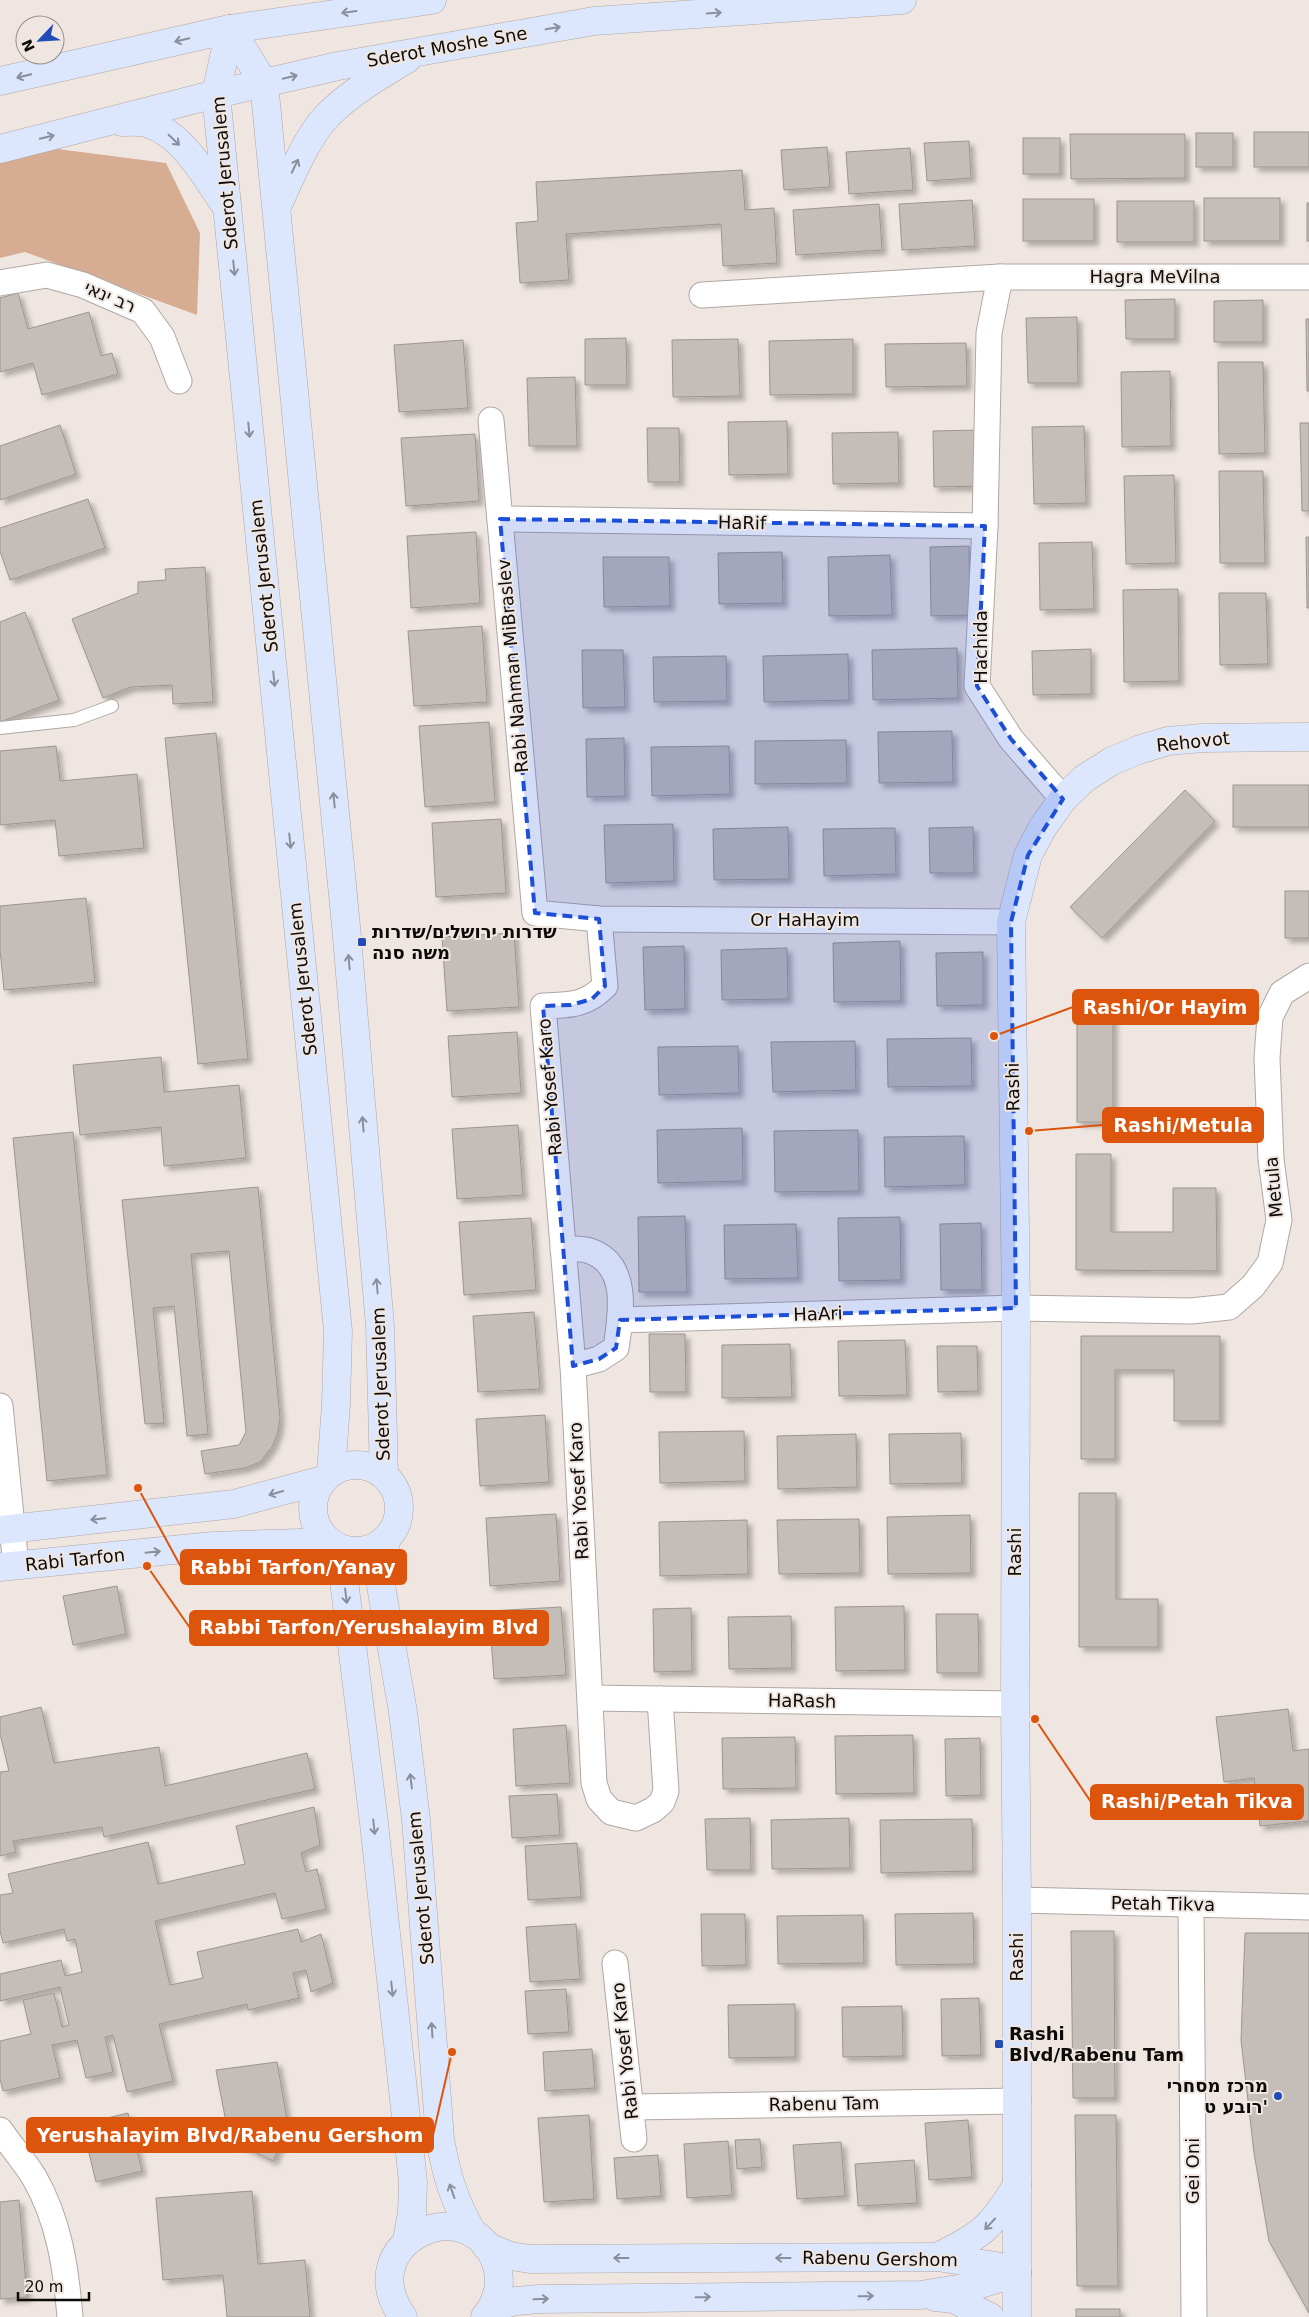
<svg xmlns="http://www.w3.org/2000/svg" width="1309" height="2317" font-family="'DejaVu Sans','Noto Sans Hebrew',sans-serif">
<defs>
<filter id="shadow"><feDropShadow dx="4.5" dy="4.5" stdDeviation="2.5" flood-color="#0004"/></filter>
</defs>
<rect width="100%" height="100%" fill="#efe6e1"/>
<path fill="#d6ac93" d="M42,147L166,163L200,233L197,315L25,252L0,258V160Z"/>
<g fill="#c5bdb8" stroke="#9d9590" filter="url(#shadow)">
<rect x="1254" y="132" width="55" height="35"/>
<rect x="1196" y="133" width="37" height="34"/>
<path d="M1070,134H1185V178L1071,179Z"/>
<rect x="1023" y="138" width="37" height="36"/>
<path d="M969,141L971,178L927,181L924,143Z"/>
<path d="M827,147L830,187L784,190L781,150Z"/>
<path d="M910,148L913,190L849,194L846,152Z"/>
<path d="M742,170L745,210L774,208L777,263L723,266L721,224L566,234L569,280L520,283L516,223L538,221L536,182Z"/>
<rect x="1204" y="198" width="76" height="43"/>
<rect x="1023" y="199" width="71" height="42"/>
<path d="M972,200L975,246L902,250L899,204Z"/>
<rect x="1117" y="201" width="77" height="41"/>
<rect x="1307" y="203" width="2" height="38"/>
<path d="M879,204L882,250L796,255L793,210Z"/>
<path d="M18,293L28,329L89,312L101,356L112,353L118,374L42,395L33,363L0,372V298Z"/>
<path d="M1175,299V339H1126L1125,300Z"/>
<path d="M1263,300V342H1214V301Z"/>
<path d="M1077,317L1078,383H1028L1026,318Z"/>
<path d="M1306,319H1309V391H1307Z"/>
<path d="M626,338L627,385H585V339Z"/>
<path d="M738,339L740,396L673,397L672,340Z"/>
<path d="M853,339V394L770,395L769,341Z"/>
<path d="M463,340L468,408L399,412L394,345Z"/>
<path d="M966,343L967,386L886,387L885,344Z"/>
<path d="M1218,362H1263L1265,453L1219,454Z"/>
<path d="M1170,371L1171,446L1122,447L1121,372Z"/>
<path d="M575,377L577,446H529L527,378Z"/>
<path d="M787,421L788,474L729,475L728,422Z"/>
<path d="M1300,423H1309V511H1302Z"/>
<path d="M60,425L76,474L0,500V446Z"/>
<path d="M1084,426L1086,503L1034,504L1032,427Z"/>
<path d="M647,428H679L680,482H648Z"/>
<path d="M980,430L981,486L934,487L933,431Z"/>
<path d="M898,432L899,483L833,484L832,433Z"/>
<path d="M475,434L479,501L406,506L401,438Z"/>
<path d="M1219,471H1263L1265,563H1220Z"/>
<path d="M1174,475L1176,563L1126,564L1124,476Z"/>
<path d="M88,499L105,548L10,580L0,551V528Z"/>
<path d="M476,532L480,603L411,608L407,536Z"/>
<path d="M1306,537H1309V608H1307Z"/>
<path d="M1092,542L1094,609L1040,610L1039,543Z"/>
<path d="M969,546L970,615L931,616L930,547Z"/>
<path d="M782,552L783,603L719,604L718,553Z"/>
<path d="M890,555L892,615L829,616L828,557Z"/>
<path d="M603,557H669L670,606L604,607Z"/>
<path d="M205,567L213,702L173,704L172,685L131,687L103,698L72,619L138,593V582L166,580L165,569Z"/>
<path d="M1178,589L1179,681L1124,682L1123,590Z"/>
<path d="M1219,593H1266L1268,664L1220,665Z"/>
<path d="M25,612L59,700L0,722V622Z"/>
<path d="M482,626L487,702L414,706L408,631Z"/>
<path d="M957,648L958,698L873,700L872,650Z"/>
<path d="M1091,649V694L1033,695L1032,651Z"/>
<path d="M582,650H623L625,707L583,708Z"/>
<path d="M848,654L849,700L764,702L763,656Z"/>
<path d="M726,656L727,701L654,702L653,657Z"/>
<path d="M489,722L495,802L425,807L419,726Z"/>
<path d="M952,731L953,782L879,783L878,732Z"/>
<path d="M216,733L248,1059L198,1064L165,738Z"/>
<path d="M624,738L625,796L587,797L586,739Z"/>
<path d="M846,740L847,783L755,784V741Z"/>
<path d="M56,746L60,781L137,774L144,848L59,856L55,820L0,825V751Z"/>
<path d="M729,746L730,794L652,796L651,747Z"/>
<rect x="1233" y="785" width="76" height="42"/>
<path d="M1185,790L1215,821L1102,938L1070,907Z"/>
<path d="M501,819L506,893L436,897L432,823Z"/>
<path d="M673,824L674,881L606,883L604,825Z"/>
<path d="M788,827L789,879L714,880L713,829Z"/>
<path d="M973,827L974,873H930L929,828Z"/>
<path d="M895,828L896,874L824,876L823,829Z"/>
<rect x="1285" y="891" width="24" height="47"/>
<path d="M86,898L95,982L4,990L0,950V906Z"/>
<path d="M514,933L519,1007L447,1011L442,937Z"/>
<path d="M900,941L901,1001L834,1002L833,943Z"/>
<path d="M684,946L685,1009L645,1010L643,947Z"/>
<path d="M787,948L788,999L722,1000L721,950Z"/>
<path d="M983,952V1005L937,1006L936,953Z"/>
<rect x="1077" y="992" width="36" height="130"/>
<path d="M517,1032L521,1093L452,1097L448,1036Z"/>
<path d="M971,1038L972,1086L888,1087L887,1039Z"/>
<path d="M855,1041L856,1090L773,1092L771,1042Z"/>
<path d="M738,1046L739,1093L659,1095L658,1047Z"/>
<path d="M161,1057L164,1092L239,1085L246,1158L164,1166L161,1127L80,1135L73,1065Z"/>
<path d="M518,1125L523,1195L457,1199L452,1129Z"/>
<path d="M742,1128L743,1181L658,1183L657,1130Z"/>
<path d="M858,1130L859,1191L775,1192L774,1131Z"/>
<path d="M73,1132L107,1475L47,1481L13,1138Z"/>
<path d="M964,1136L965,1185L885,1187L884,1137Z"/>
<path d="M1076,1154H1111V1232H1173V1188H1216L1217,1271L1076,1270Z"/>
<path d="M258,1187L280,1418L278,1432L272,1447L260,1462L245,1468L205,1474L201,1451L239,1445L246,1432L229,1251L191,1254L208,1434L187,1436L174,1306L153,1308L164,1423L145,1424L122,1200Z"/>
<path d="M685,1216L687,1292H639L638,1217Z"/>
<path d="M900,1217L901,1280L839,1281L838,1218Z"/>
<path d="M531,1218L536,1290L464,1295L459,1222Z"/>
<path d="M981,1223L982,1290H941L940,1224Z"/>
<path d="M796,1224L798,1278L725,1279L724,1225Z"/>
<path d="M534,1312L540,1389L478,1392L473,1316Z"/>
<path d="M649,1334H685L686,1392H650Z"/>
<path d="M1081,1336H1220V1421H1174V1370H1115V1459H1081Z"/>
<path d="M905,1340L907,1395L839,1396L838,1341Z"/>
<path d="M790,1344L792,1397L722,1398V1345Z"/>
<path d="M937,1346H977L978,1391L938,1392Z"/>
<path d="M545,1415L549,1482L480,1486L476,1419Z"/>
<path d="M744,1431L745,1481L660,1483L659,1432Z"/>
<path d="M961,1433L962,1483L890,1484L889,1434Z"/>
<path d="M856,1434L857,1487L778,1489L777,1436Z"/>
<path d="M1079,1493H1116V1599H1158V1647H1079Z"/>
<path d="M556,1514L560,1581L490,1586L486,1518Z"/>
<path d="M970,1515L971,1573L888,1574L887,1517Z"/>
<path d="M859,1519L860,1573L779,1574L777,1520Z"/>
<path d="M747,1520L748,1574L660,1576L659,1522Z"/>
<path d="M117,1586L126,1634L73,1645L63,1596Z"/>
<path d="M904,1606L905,1670L836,1671L835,1607Z"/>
<path d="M561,1607L566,1675L494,1679L489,1611Z"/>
<path d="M691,1608L692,1671L654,1672L653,1609Z"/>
<path d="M936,1614H978L979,1673H937Z"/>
<path d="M791,1616L792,1668L729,1669L728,1617Z"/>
<path d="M41,1707L54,1763L159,1747L165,1786L307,1753L315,1789L104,1837L102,1827L13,1841L16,1852L0,1856V1772L9,1771L0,1734V1717Z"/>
<path d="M1288,1709L1293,1751L1309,1749V1821L1260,1826L1254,1778L1224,1782L1216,1717Z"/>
<path d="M566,1725L570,1783L516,1786L513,1729Z"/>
<path d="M913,1735L914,1793L836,1794L835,1736Z"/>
<path d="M795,1737L796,1788L723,1789L722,1738Z"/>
<path d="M980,1738L981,1795L946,1796L945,1739Z"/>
<path d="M557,1794L560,1835L512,1838L509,1796Z"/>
<path d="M314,1807L320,1845L301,1853L306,1872L317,1869L326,1909L282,1919L275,1893L155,1921L170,1985L203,1978L197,1952L298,1929L301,1942L321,1934L333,1983L311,1992L306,1970L293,1973L299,1998L248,2010L247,2004L159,2024L173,2081L127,2092L113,2035L105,2037L113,2072L86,2078L77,2040L52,2045L60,2078L3,2091L0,2079V2041L31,2034L23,2000L54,1993L62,2027L69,2025L60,1987L0,2001V1974L61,1960L65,1976L82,1972L75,1939L67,1941L64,1929L3,1943L0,1931V1895L13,1893L8,1874L148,1842L158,1884L245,1864L236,1826Z"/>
<path d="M750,1818L751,1870H707L705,1819Z"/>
<path d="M849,1818L850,1868L772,1869L771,1820Z"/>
<path d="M972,1819L973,1871L881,1873L880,1820Z"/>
<path d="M577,1843L581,1897L528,1900L525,1846Z"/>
<path d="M973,1913L974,1964L896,1965L895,1914Z"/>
<path d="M701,1914H745L746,1965L702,1966Z"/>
<path d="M863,1915L864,1963L778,1964L777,1916Z"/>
<path d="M576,1924L580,1979L530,1982L526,1927Z"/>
<path d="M1071,1931H1114L1115,2098H1073Z"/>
<path d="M1245,1933H1309V2313L1269,2241L1254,2153L1241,2040Z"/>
<path d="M566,1989L569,2032L528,2034L525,1991Z"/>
<path d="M979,1998L981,2055L942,2056L941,1999Z"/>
<path d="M795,2004V2057L729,2058L728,2005Z"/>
<path d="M902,2006L903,2056L843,2057L842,2007Z"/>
<path d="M592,2049L595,2088L545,2091L543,2052Z"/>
<path d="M277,2062L288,2126L273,2161L216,2133L225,2117L216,2070Z"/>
<path d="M128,2113L142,2171L96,2182L82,2124Z"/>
<path d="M589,2115L594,2199L544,2202L538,2118Z"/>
<path d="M1075,2115H1116L1118,2286H1077Z"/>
<path d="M968,2120L972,2177L929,2180L925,2123Z"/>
<path d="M760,2139L762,2167L737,2169L735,2140Z"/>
<path d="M728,2141L732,2195L687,2198L684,2144Z"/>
<path d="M841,2142L845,2196L797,2199L793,2145Z"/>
<path d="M658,2155L661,2196L617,2199L614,2158Z"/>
<path d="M914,2160L917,2203L858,2206L855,2164Z"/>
<path d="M252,2191L258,2264L305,2260L310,2317H227L223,2275L163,2280L156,2198Z"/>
<path d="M19,2200L27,2297L0,2299V2202Z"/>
<rect x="1076" y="2309" width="44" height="8"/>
</g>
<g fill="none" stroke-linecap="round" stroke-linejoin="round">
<g stroke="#b0a7a2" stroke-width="14">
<path id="lane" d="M0,728L74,720L112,706"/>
</g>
<g stroke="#b0a7a2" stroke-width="27">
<g id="street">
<path d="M1000,277L989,333L985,526L977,686L1011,739L1063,799"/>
<path d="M0,283L47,275L83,285L143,311L162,337L179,381"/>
<path d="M702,295L1000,277H1309"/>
<path d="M491,420L535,913L599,919L1011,922"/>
<path d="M500,519L985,526"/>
<path d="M599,919L605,986C585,1006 570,1005 543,1006L573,1366L594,1783L599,1799L611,1812L636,1818L653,1810L662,1802L666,1791L660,1699"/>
<path d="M563,1249C571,1249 583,1248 590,1251C630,1265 621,1315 616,1348L599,1359L573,1366"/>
<path d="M620,1320L1016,1308L1191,1311L1229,1307L1253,1286L1270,1263L1279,1220L1271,1159L1267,1058L1270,1017L1282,993L1309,976"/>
<path d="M0,1406L16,1566"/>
<path d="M590,1698L1015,1704"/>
<path d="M1017,1900L1309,1907"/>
<path d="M1191,1905L1194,2317"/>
<path d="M615,1963L634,2139"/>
<path d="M631,2107L1018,2101"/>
<path d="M0,2130C11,2146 24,2161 34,2177C59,2220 66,2268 70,2317"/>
</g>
</g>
<g stroke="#b0a7a2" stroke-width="29">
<g id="secondary">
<path d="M230,29L264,83L346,926L380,1326L384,1475"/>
<path d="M230,29L216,94L338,1331L336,1404L331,1473"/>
<path d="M0,81L230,29L432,0"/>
<path d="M122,122C130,122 141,121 149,124C184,135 206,178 226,206"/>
<path d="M0,149L216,94L338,66L594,21L902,0"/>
<path d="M277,207C289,180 307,136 328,115C350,93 379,76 407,59"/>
<circle cx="356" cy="1508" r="43"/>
<path d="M0,1530L234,1504L323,1480"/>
<path d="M387,1538L382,1558L380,1580L403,1712L416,1820L440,2139C447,2178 454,2200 473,2234"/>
<path d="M340,1548L374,1823L413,2182L412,2213L407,2240"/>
<path d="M0,1567L213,1546L330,1542"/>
<path d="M486,2246L510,2256L530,2259L937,2257L996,2266L1017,2273"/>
<path d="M937,2257C981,2236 992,2227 1017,2185"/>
<path d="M935,2297L954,2299L990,2317"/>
<path d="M493,2307L516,2301L539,2299L921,2295L970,2287L1017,2273"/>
<path d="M403,2317C349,2242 472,2185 497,2266C502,2284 497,2303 485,2317"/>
<path d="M1017,2317V1900L1015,1704L1016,1308L1011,922L1028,855L1043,827L1063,799L1085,778L1112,761L1138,750L1168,741L1203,738L1309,737"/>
</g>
</g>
<use href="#lane" stroke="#fff" stroke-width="12"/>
<use href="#street" stroke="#fff" stroke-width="25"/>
<use href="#secondary" stroke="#dce7fe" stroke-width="28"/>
</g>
<defs><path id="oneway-shaft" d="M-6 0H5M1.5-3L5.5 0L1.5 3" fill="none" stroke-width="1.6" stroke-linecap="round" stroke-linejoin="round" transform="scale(1.25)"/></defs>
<g stroke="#898f9c">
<use href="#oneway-shaft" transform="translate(349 12) rotate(172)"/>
<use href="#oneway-shaft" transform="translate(714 13) rotate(-4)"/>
<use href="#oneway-shaft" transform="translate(553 28) rotate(-10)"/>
<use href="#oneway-shaft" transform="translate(182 40) rotate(167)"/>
<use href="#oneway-shaft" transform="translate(24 76) rotate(167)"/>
<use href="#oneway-shaft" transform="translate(290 77) rotate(-13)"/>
<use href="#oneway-shaft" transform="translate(47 137) rotate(-14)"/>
<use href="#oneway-shaft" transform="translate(174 140) rotate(44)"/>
<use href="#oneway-shaft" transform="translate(295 166) rotate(-64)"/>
<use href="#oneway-shaft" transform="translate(234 268) rotate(84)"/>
<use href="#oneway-shaft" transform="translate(249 430) rotate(84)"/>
<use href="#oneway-shaft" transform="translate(274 679) rotate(84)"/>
<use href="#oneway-shaft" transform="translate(334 800) rotate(-96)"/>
<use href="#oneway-shaft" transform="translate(290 841) rotate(84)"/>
<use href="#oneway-shaft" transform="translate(349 962) rotate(-95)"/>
<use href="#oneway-shaft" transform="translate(363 1124) rotate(-95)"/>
<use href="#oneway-shaft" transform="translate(377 1286) rotate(-95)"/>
<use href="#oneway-shaft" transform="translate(276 1493) rotate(164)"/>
<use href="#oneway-shaft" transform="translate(98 1519) rotate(174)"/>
<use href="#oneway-shaft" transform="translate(153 1552) rotate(-6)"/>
<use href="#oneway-shaft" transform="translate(346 1596) rotate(83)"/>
<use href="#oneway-shaft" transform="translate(411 1781) rotate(-97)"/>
<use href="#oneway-shaft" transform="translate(374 1827) rotate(84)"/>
<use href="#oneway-shaft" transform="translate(392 1989) rotate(84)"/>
<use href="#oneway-shaft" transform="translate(432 2030) rotate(-94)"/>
<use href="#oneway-shaft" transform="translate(452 2191) rotate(-109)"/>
<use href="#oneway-shaft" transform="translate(990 2224) rotate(133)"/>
<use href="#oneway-shaft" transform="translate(621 2258) rotate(180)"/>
<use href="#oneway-shaft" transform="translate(783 2258) rotate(180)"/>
<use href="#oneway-shaft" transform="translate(866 2296) rotate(-1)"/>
<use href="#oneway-shaft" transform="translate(703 2297) rotate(-1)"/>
<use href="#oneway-shaft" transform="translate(541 2299) rotate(-2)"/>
</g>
<path fill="#1d4ed8" fill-opacity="0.2" stroke="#1d4ed8" stroke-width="4" stroke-dasharray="10 6" stroke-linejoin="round" d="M500,519L985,526L977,686L1011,739L1063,799L1028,855L1011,922L1016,1308L620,1320L616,1348L599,1359L573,1366L543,1006L571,1005L592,999L605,986L599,919L535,913Z"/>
<g fill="#214bb9" stroke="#efe6e1" stroke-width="2">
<rect x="357" y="937" width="10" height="10" rx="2.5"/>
<rect x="994" y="2039" width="10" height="10" rx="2.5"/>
<circle cx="1278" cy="2096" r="5"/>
</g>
<g text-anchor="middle" stroke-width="4" stroke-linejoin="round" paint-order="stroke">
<g font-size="18" fill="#0d0b09" stroke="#efe6e1">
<text transform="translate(447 47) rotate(-10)" y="6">Sderot Moshe Sne</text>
<text transform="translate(225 173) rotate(-95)" y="6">Sderot Jerusalem</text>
<text x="1155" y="283">Hagra MeVilna</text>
<text transform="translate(110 297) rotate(23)" y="6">רב ינאי</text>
<text transform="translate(742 523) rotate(1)" y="6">HaRif</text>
<text transform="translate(264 576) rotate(-96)" y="6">Sderot Jerusalem</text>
<text transform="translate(981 647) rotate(-90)" y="6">Hachida</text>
<text transform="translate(513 666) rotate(-95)" y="6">Rabi Nahman MiBraslev</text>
<text transform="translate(1193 742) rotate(-6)" y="6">Rehovot</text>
<text x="805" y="926">Or HaHayim</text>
<text transform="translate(303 979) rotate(-96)" y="6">Sderot Jerusalem</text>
<text transform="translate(550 1087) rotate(-95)" y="6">Rabi Yosef Karo</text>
<text transform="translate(1013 1087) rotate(-91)" y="6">Rashi</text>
<text transform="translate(1274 1187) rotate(-95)" y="6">Metula</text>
<text transform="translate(818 1314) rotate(-2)" y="6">HaAri</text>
<text transform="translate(381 1384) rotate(-92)" y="6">Sderot Jerusalem</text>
<text transform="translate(579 1491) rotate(-93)" y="6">Rabi Yosef Karo</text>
<text transform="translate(1015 1552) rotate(-90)" y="6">Rashi</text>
<text transform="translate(75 1560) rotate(-6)" y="6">Rabi Tarfon</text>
<text transform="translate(802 1701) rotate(1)" y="6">HaRash</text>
<text transform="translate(421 1888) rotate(-95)" y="6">Sderot Jerusalem</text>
<text transform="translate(1163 1904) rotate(1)" y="6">Petah Tikva</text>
<text transform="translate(1017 1957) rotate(-90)" y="6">Rashi</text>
<text transform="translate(625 2051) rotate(-96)" y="6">Rabi Yosef Karo</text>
<text transform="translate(824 2104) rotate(-1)" y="6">Rabenu Tam</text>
<text transform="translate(1193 2171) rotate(-90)" y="6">Gei Oni</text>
<text transform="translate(880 2259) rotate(1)" y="6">Rabenu Gershom</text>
</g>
<g font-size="18" font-weight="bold" fill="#0d0b09" stroke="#efe6e1" text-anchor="start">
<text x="372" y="938">שדרות ירושלים/שדרות<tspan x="372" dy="21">משה סנה</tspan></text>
<text x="1009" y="2040">Rashi<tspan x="1009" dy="21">Blvd/Rabenu Tam</tspan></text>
<text x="1268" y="2092" text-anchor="end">מרכז מסחרי<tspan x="1268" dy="21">רובע ט'</tspan></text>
</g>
</g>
<path fill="none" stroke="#dd550c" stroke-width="2" d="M994 1036L1073 1007M1029 1131L1103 1125M138 1488L181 1567M147 1566L190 1628M1035 1719L1091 1802M452 2052L433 2135"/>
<g fill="#dd550c" stroke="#efe6e1" stroke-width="2">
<circle cx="994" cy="1036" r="5"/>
<circle cx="1029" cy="1131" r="5"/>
<circle cx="138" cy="1488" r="5"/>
<circle cx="147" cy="1566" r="5"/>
<circle cx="1035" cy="1719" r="5"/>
<circle cx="452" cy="2052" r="5"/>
</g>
<g fill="#dd550c" stroke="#dd550c" stroke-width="2">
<rect x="1073" y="990" width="185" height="34" rx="5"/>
<rect x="1103" y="1108" width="160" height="34" rx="5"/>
<rect x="181" y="1550" width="225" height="34" rx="5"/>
<rect x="190" y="1611" width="358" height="34" rx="5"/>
<rect x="1091" y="1785" width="212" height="34" rx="5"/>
<rect x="27" y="2118" width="406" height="34" rx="5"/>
</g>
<g font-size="19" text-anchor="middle" font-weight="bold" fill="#fff">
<text x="1165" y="1014">Rashi/Or Hayim</text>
<text x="1183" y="1132">Rashi/Metula</text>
<text x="293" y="1574">Rabbi Tarfon/Yanay</text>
<text x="369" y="1634">Rabbi Tarfon/Yerushalayim Blvd</text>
<text x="1197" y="1808">Rashi/Petah Tikva</text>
<text x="230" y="2142">Yerushalayim Blvd/Rabenu Gershom</text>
</g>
<g transform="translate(40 40) rotate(245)"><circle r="24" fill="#efe6e1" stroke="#958e8b"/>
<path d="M0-4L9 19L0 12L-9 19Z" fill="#214bb9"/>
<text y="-8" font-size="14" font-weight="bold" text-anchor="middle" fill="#0d0b09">N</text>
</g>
<path d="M18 2292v8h71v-8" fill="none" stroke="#0d0b09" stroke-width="2.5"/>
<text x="25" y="2292" font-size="15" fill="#0d0b09" stroke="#efe6e1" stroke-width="4" paint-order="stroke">20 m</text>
</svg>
